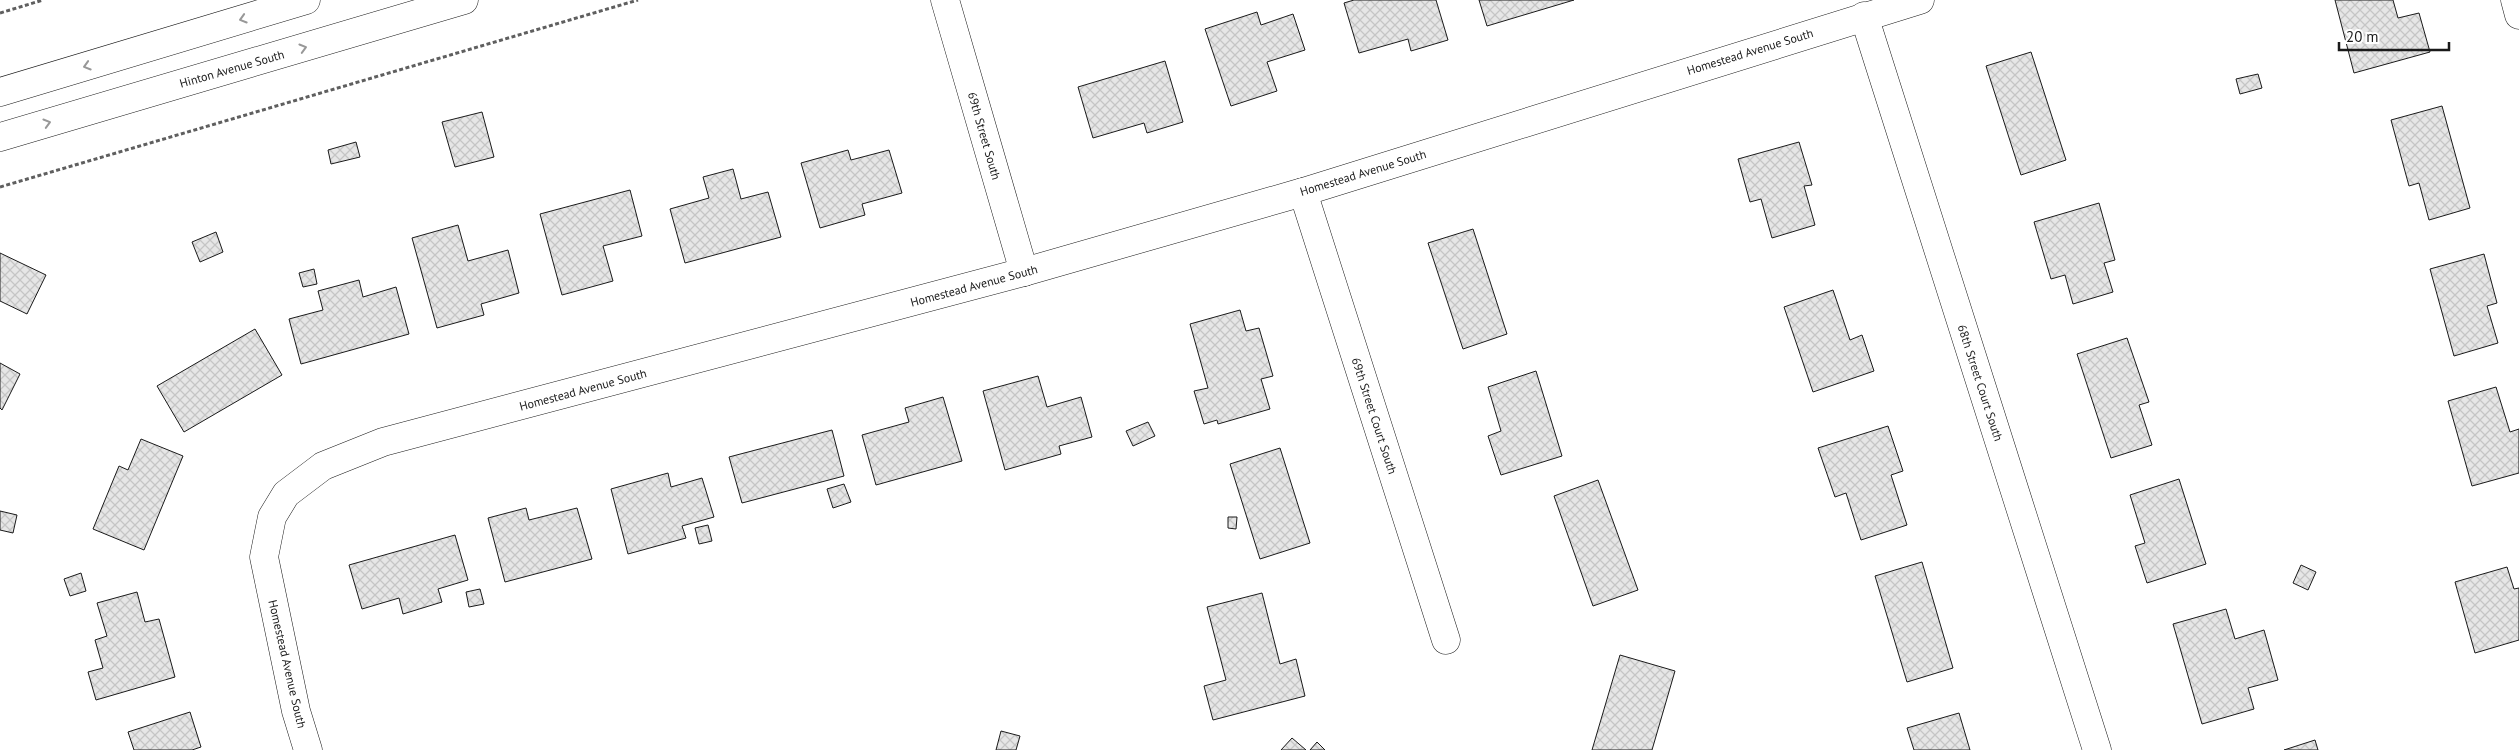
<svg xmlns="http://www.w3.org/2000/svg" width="2519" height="750" font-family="'PT Sans',sans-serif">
<defs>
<pattern id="building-cross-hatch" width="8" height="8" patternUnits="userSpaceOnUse" patternTransform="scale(1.25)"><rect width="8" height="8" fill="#e6e6e6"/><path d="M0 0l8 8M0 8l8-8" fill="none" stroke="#c5c5c5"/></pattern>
</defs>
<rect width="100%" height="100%" fill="#fff"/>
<g fill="url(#building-cross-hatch)" stroke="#1a1a1a">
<path d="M1354,0H1436L1448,40L1411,51L1408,39L1359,53L1344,3Z"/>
<path d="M1479,0H1574L1487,26Z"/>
<path d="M2335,0H2393L2398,18L2419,13L2430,52L2354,73Z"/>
<path d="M1257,12L1261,25L1293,14L1305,50L1267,62L1277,91L1231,106L1205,29Z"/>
<path d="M2031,52L2066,160L2021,175L1986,66Z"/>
<path d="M1165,61L1183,122L1147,133L1144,123L1093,138L1078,87Z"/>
<path d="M2258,74L2262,88L2240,94L2236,79Z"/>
<path d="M2442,106L2470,208L2429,220L2419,183L2409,186L2391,120Z"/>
<path d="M482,112L494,157L455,167L442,122Z"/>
<path d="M356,142L360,157L331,164L328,150Z"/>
<path d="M1799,142L1812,185L1804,186L1815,225L1772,238L1761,199L1750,202L1738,159Z"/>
<path d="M848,150L851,160L889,150L902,193L862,204L865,215L820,228L801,163Z"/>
<path d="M733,169L741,199L768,192L781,237L685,263L670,209L709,198L703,177Z"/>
<path d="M630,190L642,236L603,246L613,281L562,295L540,214Z"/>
<path d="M2099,203L2115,260L2104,263L2113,292L2073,304L2065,275L2051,279L2034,222Z"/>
<path d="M458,225L468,261L508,250L519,293L481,304L484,315L437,328L412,238Z"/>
<path d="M1473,229L1507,334L1463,349L1428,243Z"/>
<path d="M216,232L223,252L200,262L192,242Z"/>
<path d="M0,253L46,275L27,314L0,301Z"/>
<path d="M2484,254L2497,303L2487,306L2498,343L2454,356L2430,269Z"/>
<path d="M314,269L317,284L303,287L299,273Z"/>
<path d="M359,280L363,297L396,287L409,334L301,364L289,319L323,310L318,291Z"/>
<path d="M1833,290L1850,340L1862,335L1874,371L1813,392L1784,307Z"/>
<path d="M1240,310L1246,331L1259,328L1273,376L1261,379L1270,409L1218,424L1217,420L1204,424L1194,391L1208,388L1190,324Z"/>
<path d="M255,329L282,375L184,432L157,386Z"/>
<path d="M2127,338L2149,402L2139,405L2152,445L2111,458L2077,354Z"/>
<path d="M0,363L20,374L2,410L0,408Z"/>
<path d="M1536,371L1562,456L1501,475L1488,436L1501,431L1488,387Z"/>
<path d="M1038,376L1047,407L1081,397L1092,437L1059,446L1061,454L1005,470L983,391Z"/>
<path d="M2496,387L2510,432L2519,429V473L2472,486L2448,401Z"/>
<path d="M943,397L962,461L876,485L862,435L909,422L905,408Z"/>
<path d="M1148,422L1155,436L1133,446L1126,431Z"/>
<path d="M1888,426L1903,471L1891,475L1907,525L1861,540L1846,493L1835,497L1818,448Z"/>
<path d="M832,430L844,476L742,503L729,457Z"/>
<path d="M141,439L183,456L144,550L93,529L119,466L128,470Z"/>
<path d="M1280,448L1310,543L1260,559L1230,464Z"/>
<path d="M668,473L671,487L702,478L714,517L682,526L686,538L628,554L611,489Z"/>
<path d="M2179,479L2206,564L2147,583L2135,546L2145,543L2130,495Z"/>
<path d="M1598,480L1638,590L1593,606L1554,496Z"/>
<path d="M844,484L851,502L833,508L827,489Z"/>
<path d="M526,508L529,520L577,508L592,559L505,582L488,518Z"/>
<path d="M0,511L17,515L13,533L0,530Z"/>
<path d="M1228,517H1237L1236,529L1228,528Z"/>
<path d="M708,525L712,541L699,544L695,528Z"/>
<path d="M455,535L468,580L438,589L442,602L403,614L399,598L362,609L349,565Z"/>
<path d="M1922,562L1953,668L1907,682L1875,576Z"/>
<path d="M2301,565L2316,572L2308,590L2293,583Z"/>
<path d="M2507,567L2514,589L2519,588V640L2475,653L2455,582Z"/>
<path d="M81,573L86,591L70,596L64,579Z"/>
<path d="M480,589L484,604L469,607L466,592Z"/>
<path d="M137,592L145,622L159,619L175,677L96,700L88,672L103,668L95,640L107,636L97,603Z"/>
<path d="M1262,593L1280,664L1296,659L1305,696L1213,720L1204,686L1226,680L1207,607Z"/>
<path d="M2226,609L2235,639L2264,630L2278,680L2248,688L2254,709L2202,724L2173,624Z"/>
<path d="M1620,655L1675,671L1652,750H1592Z"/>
<path d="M190,712L201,747L192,750H134L128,732Z"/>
<path d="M1959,713L1970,750H1914L1907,728Z"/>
<path d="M1001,731L1020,736L1016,750H996Z"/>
<path d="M1292,738L1306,750H1281Z"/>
<path d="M2315,740L2318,750H2284Z"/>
<path d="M1317,742L1325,750H1310Z"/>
</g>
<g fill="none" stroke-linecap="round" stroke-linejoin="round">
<g stroke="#1a1a1a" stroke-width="29">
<g id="minor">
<path d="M945,0L1024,272"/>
<path d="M2515,0L2519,15"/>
<path d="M1864,16L2097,750"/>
<path d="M1303,192L1446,640"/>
<path d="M308,750L296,711L264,557L272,517L286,494L323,466L383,442L1024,272L1303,192L1920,0"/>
</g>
</g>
<g stroke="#1a1a1a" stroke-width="29">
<g id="major">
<path d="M0,92L306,0"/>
<path d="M0,137L464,0"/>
</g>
</g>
<g stroke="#5f5f5f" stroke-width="3" stroke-dasharray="4 2.5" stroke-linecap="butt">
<path d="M0,13L43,0"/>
<path d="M0,187L638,0"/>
</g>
<use href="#minor" stroke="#fff" stroke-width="28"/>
<use href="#major" stroke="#fff" stroke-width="28"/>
</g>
<defs><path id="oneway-chevron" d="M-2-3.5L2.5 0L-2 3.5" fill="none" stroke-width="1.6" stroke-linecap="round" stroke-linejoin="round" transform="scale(1.25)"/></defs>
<g stroke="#989898">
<use href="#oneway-chevron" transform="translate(243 19) rotate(163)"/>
<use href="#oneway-chevron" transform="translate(303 48) rotate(-16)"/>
<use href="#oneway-chevron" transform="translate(87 66) rotate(163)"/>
<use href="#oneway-chevron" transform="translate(47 123) rotate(-16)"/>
</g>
<g text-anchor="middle" stroke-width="4" stroke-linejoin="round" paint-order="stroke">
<g font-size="12" fill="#1a1a1a" stroke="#fff">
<text transform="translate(1750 52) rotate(-17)" y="4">Homestead Avenue South</text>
<text transform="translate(232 69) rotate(-16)" y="4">Hinton Avenue South</text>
<text transform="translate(984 136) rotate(74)" y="4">69th Street South</text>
<text transform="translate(1363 173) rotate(-17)" y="4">Homestead Avenue South</text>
<text transform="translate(974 286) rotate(-15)" y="4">Homestead Avenue South</text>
<text transform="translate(1980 383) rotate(72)" y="4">68th Street Court South</text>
<text transform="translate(583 390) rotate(-15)" y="4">Homestead Avenue South</text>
<text transform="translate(1374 416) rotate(72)" y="4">69th Street Court South</text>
<text transform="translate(287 664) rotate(77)" y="4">Homestead Avenue South</text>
</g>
</g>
<path d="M2339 42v8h110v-8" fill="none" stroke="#1a1a1a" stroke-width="2.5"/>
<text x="2346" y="42" font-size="15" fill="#1a1a1a" stroke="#ffffff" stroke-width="4" paint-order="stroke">20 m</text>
</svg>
